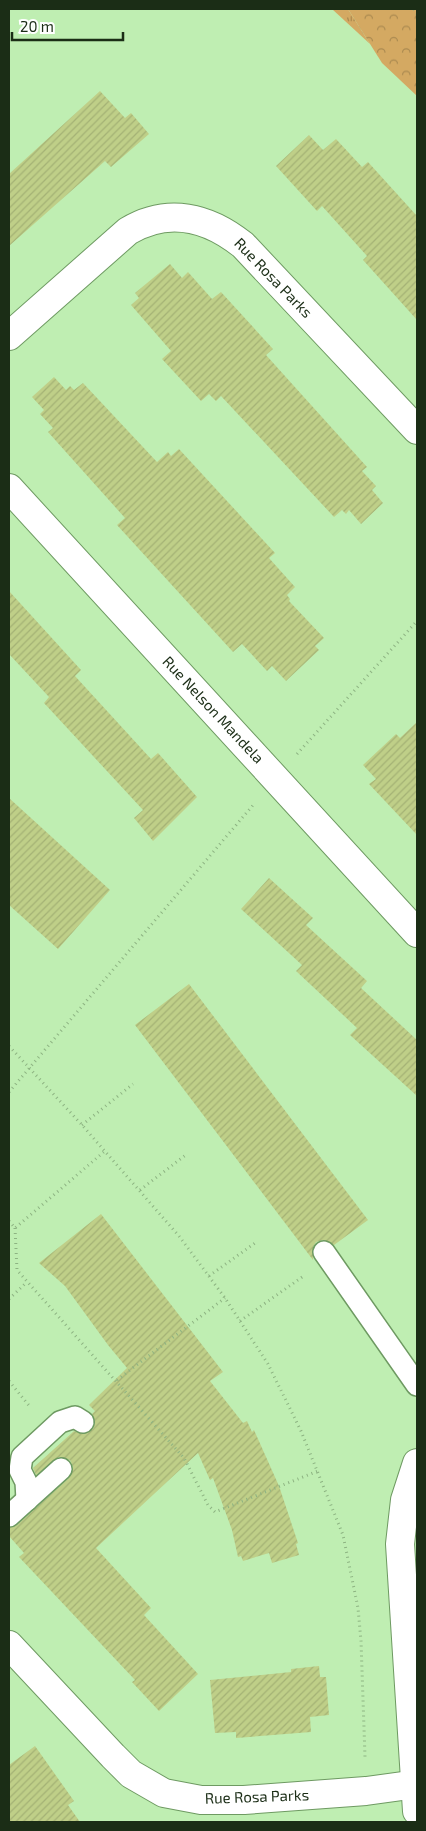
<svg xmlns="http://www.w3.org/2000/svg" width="426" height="1831" font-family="'Exo 2',sans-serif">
<defs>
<pattern id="grass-tufts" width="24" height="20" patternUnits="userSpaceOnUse" patternTransform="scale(1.25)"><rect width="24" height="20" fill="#d4a962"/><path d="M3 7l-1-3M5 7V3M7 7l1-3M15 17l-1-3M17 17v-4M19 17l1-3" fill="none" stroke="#ab8a50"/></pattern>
<pattern id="forest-crowns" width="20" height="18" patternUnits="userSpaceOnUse" patternTransform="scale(1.25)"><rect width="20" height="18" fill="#d4a962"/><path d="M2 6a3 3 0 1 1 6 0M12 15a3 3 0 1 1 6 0" fill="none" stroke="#ab8a50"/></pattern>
<pattern id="building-hatch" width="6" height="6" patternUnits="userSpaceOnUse" patternTransform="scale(1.25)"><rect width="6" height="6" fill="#bfcf88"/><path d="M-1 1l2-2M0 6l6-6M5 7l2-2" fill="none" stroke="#a4b275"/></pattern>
</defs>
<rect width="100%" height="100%" fill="#bfeeb2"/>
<path fill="url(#grass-tufts)" d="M332,9H348L370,44Z"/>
<path fill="url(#forest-crowns)" d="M348,9H417V96L382,63Z"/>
<g fill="url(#building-hatch)">
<path d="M100,91L125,118L131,113L149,134L111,167L105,161L9,246V174Z"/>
<path d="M309,135L323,150L336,139L362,167L368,162L417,216V320L363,260L367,256L322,206L317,211L276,166Z"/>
<path d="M170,264L182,278L188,272L212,299L221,292L273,349L266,355L367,467L362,471L376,486L372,490L383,503L361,524L349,510L346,514L342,510L334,517L221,396L216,401L209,394L201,401L162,359L171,351L131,305L139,298L135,293Z"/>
<path d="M54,377L66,390L70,386L74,390L83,383L157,462L168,452L171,456L179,449L275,553L269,558L295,587L287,595L290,599L289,601L324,638L315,646L319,650L286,681L272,666L267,671L242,644L233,652L117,525L125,518L48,432L53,428L40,414L44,410L32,397Z"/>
<path d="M9,591L81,670L75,676L151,759L158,753L197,797L153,841L134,818L143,810L44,703L49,697L9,654Z"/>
<path d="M417,722V835L369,784L376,779L363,765L396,734L400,738Z"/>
<path d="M9,798L110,890L58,949L9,905Z"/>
<path d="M269,878L313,918L306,925L367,981L361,988L417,1040V1096L350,1035L357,1028L296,971L302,965L241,909Z"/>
<path d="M189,984L368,1220L334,1245L323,1240L316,1242L313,1247V1260L135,1025Z"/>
<path d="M101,1214L223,1372L210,1381L243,1423L247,1421L252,1432L254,1430L279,1486L298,1543L296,1544L299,1555L272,1563L269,1553L243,1561L241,1556L238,1557L232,1530L213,1478L210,1480L198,1453L96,1548L151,1608L144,1615L198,1674L159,1711L132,1682L135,1680L19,1557L24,1553L9,1536V1528L17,1525L69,1478L73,1467L70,1460L59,1457L36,1475L33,1468L74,1431L83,1434L93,1429L95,1422L92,1414L95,1411L89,1405L127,1368L108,1345L65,1286L39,1263Z"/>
<path d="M319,1666L320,1677H326L329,1715L310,1717L311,1732L236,1738V1732L215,1733L210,1680L291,1672V1669Z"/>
<path d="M35,1746L74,1801L68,1805L80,1822H9V1765Z"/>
</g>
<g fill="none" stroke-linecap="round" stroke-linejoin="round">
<g stroke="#6e9a62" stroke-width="24">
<g id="lane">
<path d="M324,1252L417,1385"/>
<path d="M27,1500L26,1482L20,1470L22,1457L60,1422L75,1417L83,1422"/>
<path d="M9,1516L61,1469"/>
</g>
</g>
<g stroke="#6e9a62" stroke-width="30">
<g id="street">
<path d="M9,336L128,231C168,207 208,217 243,245L417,430"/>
<path d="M9,488L417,933"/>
<path d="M417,1463L405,1500L400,1544L417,1811"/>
<path d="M9,1645L113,1756L131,1774L164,1793L201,1800H244L366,1791L417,1784"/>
</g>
</g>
<g stroke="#8db382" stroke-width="3" stroke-dasharray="1 4" stroke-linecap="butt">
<path d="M414,9L417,14"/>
<path d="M297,754L417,621"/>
<path d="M9,1046L82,1125L179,1236L225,1298L268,1364L301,1431L343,1535L358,1608L361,1641L365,1757"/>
<path d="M9,1092L254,804"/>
<path d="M82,1125L133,1084"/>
<path d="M140,1190L187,1154"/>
<path d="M9,1221L15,1228L105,1151"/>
<path d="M15,1228L17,1270L184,1458L208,1505L215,1512L318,1471"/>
<path d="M209,1276L255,1243"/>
<path d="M9,1299L27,1282"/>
<path d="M240,1321L305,1275"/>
<path d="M117,1380L225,1298"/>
<path d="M9,1381L31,1408"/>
</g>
<use href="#lane" stroke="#fff" stroke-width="21"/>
<use href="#street" stroke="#fff" stroke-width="28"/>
</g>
<g text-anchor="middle" stroke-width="5" stroke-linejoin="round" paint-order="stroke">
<g font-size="15" fill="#1b2d16" stroke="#fff">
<text transform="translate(273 278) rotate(46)" y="5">Rue Rosa Parks</text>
<text transform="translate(213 710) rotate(47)" y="5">Rue Nelson Mandela</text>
<text transform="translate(257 1797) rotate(-2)" y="5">Rue Rosa Parks</text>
</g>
</g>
<rect width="426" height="1831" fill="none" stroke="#1b2d16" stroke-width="20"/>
<path d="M12 32v8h111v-8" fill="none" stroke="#1b2d16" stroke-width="2.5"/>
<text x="20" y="32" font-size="15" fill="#1b2d16" stroke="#ffffff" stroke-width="4" paint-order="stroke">20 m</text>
</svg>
